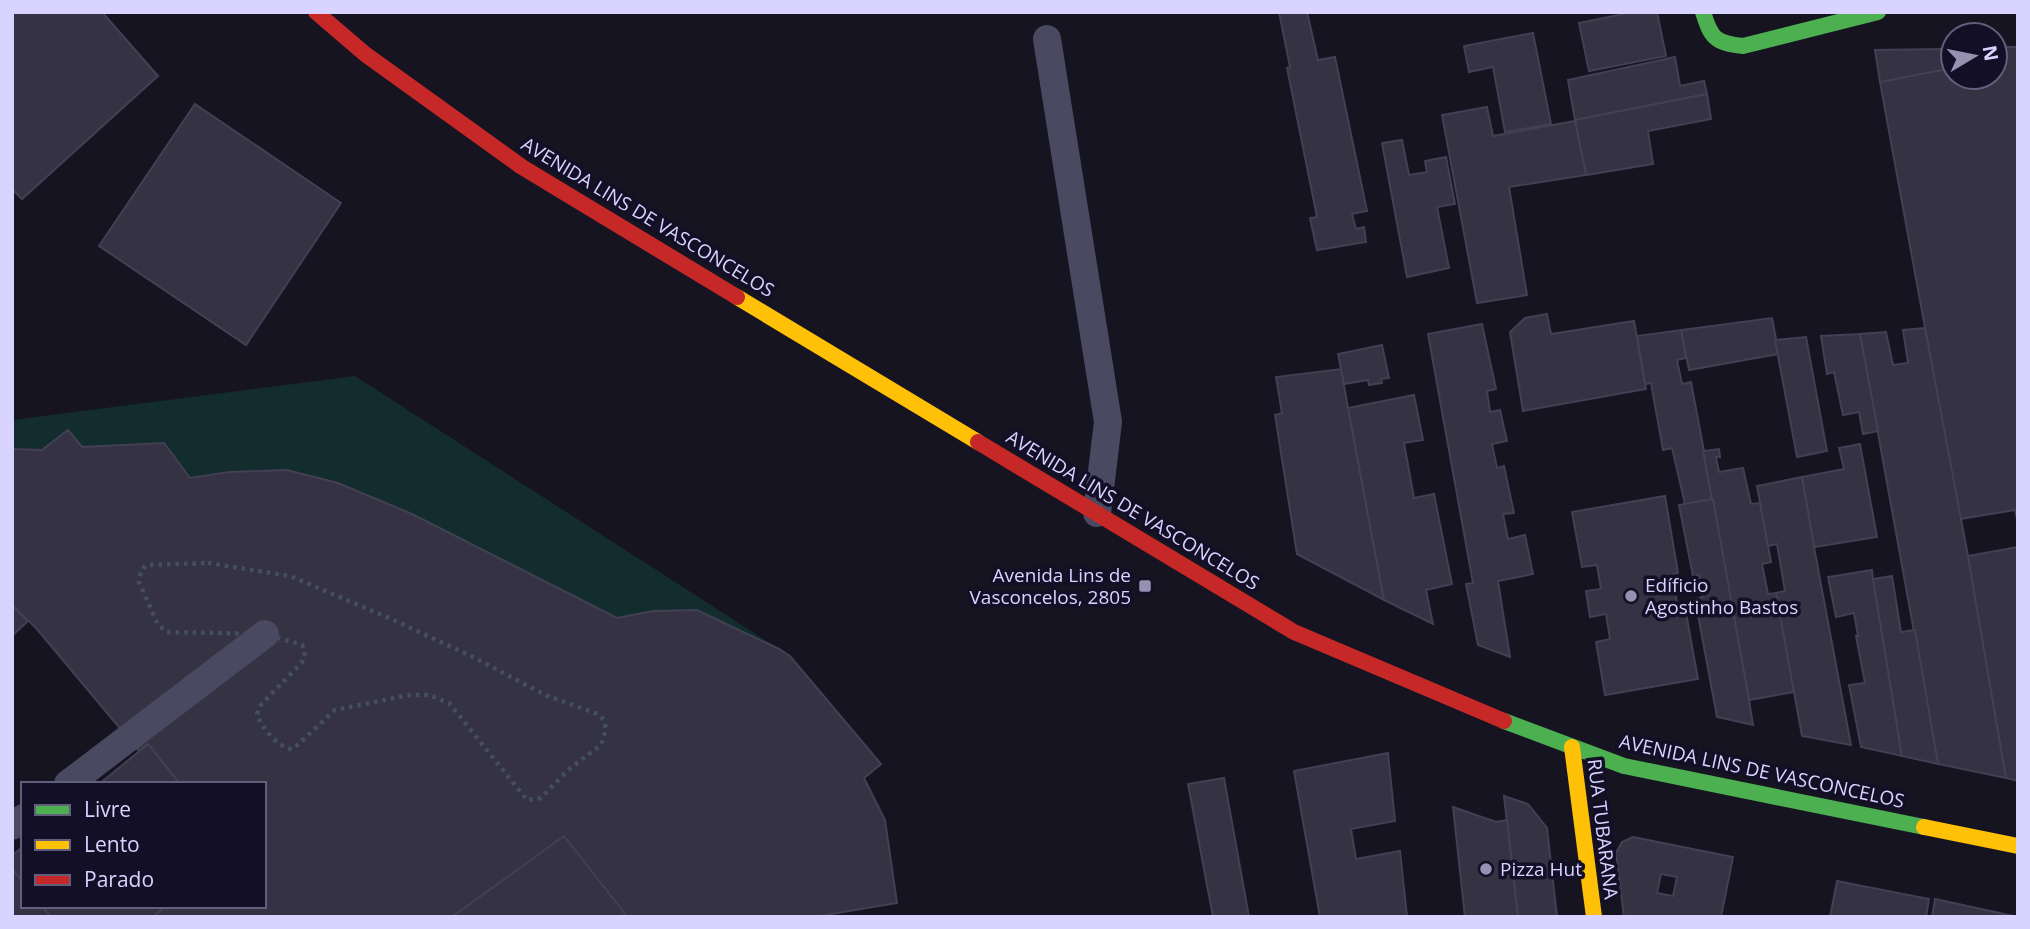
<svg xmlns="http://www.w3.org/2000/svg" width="2030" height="929" font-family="'Open Sans',sans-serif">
<rect width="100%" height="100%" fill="#161421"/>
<path fill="#132c2d" d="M355,376L779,649L697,610L653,611L617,618L412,514L338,483L287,470L229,472L190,478L164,443L82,447L68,430L42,450L12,449V420Z"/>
<g fill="#343243" stroke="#433f54" stroke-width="2" fill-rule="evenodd">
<path d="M12,12H102L158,76L22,199L12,189Z"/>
<path d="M1279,12H1307L1318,60L1335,57L1367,211L1352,214L1356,229L1364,227L1366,242L1317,250L1310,218L1317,217L1287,68L1290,67Z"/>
<path d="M1633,12H1657L1666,56L1589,71L1579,23Z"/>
<path d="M1533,33L1551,124L1505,132L1493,67L1469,72L1464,46Z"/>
<path d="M1995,47H2018V524L2015,510L1960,519L1880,82L1947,69L1943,49L1953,48V77H1995Z"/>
<path d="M1943,49L1947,69L1880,82L1875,50Z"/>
<path d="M1675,57L1680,86L1704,81L1707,94L1575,120L1568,80Z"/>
<path d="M1707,94L1711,119L1648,131L1653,164L1586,175L1575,120Z"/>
<path d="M195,104L341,203L246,345L99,246Z"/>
<path d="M1487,107L1493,136L1575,121L1586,175L1509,187L1527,295L1477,303L1442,115Z"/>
<path d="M1402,140L1409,175L1427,172L1425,161L1446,157L1455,204L1437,207L1449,268L1407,277L1382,143Z"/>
<path d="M1547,314L1551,334L1634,321L1646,389L1523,411L1510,332L1525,318Z"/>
<path d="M1772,318L1779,354L1689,370L1681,330Z"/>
<path d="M1482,324L1496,389L1487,391L1490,412L1500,410L1507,441L1492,444L1497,468L1504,466L1514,513L1503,514L1508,539L1525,535L1533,574L1498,581L1510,657L1478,645L1466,584L1473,583L1428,334Z"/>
<path d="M1925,328L1968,556L2006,778L1938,764L1860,334L1886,332L1893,365L1908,363L1903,330Z"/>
<path d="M1681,330L1686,358L1677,360L1682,384L1691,382L1713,499L1685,504L1672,448L1663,450L1651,383L1645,384L1637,336Z"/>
<path d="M1860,334L1878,431L1863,434L1859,412L1843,415L1834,372L1827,374L1821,336Z"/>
<path d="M1806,337L1827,451L1797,457L1775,340Z"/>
<path d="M1382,345L1389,378L1381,379L1382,383L1369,385L1368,380L1344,384L1338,354Z"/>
<path d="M1341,369L1348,408L1384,600L1297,554L1275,415L1282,413L1276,377Z"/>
<path d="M1414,395L1423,440L1404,443L1414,498L1434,494L1452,584L1426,590L1433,624L1384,600L1348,408Z"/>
<path d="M68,430L82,447L164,443L190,478L229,472L287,470L338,483L412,514L617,618L653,611L697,610L779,649L790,656L881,764L864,778L885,820L897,903L814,917H153L166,906H264V784H180L148,744L139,751L36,628L12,605V449L42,450Z"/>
<path d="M1860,444L1877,537L1814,547L1802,477L1844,469L1839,448Z"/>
<path d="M1719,449L1720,457H1716L1719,472L1743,468L1751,504L1760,503L1771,562L1762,564L1768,594L1776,593L1794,692L1749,700L1703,451Z"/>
<path d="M1802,477L1814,547L1851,745L1802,736L1776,593L1785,591L1777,544L1768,546L1757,486Z"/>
<path d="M1665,496L1678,573L1672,574L1677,603L1684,602L1698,679L1605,695L1596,642L1610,639L1606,614L1590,617L1586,591L1601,589L1597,565L1582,567L1572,512Z"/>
<path d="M1713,499L1749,700L1753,725L1717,717L1695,599L1703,597L1699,575L1693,576L1679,505Z"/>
<path d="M2018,547V781L2006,778L1968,556Z"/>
<path d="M1872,570L1873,579L1902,756L1861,747L1849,685L1865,683L1856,636H1858L1854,613L1836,617L1828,577Z"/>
<path d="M1892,576L1901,632L1915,630L1938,764L1902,756L1873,579Z"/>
<path d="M12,605L28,621L12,636Z"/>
<path d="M148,744L180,784H105L103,781Z"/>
<path d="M1388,753L1395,821L1351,829L1356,859L1400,851L1407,917H1320L1294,771Z"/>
<path d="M1224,778L1249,917H1213L1188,784Z"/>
<path d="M1504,796L1528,804L1547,828L1557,917H1518Z"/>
<path d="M1453,807L1496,822L1507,820L1518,917H1465Z"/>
<path d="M564,836L626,915L612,917H452Z"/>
<path d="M1633,837L1733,857L1721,917H1624L1616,853L1622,842ZM1661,874L1677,877L1673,896L1657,893Z"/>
<path d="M23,847V882L12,869V855Z"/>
<path d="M12,869L23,882V906H42L51,917H12Z"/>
<path d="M1837,881L1929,899L1926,917H1830Z"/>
<path d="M1935,899L2018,917H1932Z"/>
<path d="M42,906H166L153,917H51Z"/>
</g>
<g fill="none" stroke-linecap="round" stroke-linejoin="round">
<path stroke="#44505f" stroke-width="4.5" stroke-dasharray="3.5 5" stroke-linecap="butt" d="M208,563L290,576L389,618L473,657L545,695L598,714L604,720L606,729L601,745L568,770L541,798L527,800L449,703L429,695H409L335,710L293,749C279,749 261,727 257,714L260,706L304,660L305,651L302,645L265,634L167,632L158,625L139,582L141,571L146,565Z"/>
<g stroke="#4a4962" stroke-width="28">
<path d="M1047,39L1108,422L1097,513"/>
<path d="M68,784L265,634"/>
<path d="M12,826L23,818"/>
</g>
<g stroke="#4caf50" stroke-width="16">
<path d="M1703,12C1711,38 1715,43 1743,46L1878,12"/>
<path d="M1504,721L1624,766L1924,827"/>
</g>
<g stroke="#ffc107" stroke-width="16">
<path d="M737,297L978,442"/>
<path d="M1572,747L1594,917"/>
<path d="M1924,827L2018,846"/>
</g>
<g stroke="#c62828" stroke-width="16">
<path d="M316,12L365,54L522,167L737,297"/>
<path d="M978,442L1294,632L1504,721"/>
</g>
</g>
<g fill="#9591b1" stroke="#130f26" stroke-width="2.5">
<rect x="1138" y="579" width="14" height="14" rx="3.5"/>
<circle cx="1631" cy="596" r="7"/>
<circle cx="1486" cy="869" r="7"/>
</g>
<g text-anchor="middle" stroke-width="7" stroke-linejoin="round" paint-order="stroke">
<g font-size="19" fill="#d9d4ff" stroke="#130f26">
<text transform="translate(648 217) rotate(31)" y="7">AVENIDA LINS DE VASCONCELOS</text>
<text transform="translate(1133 510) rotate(31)" y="7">AVENIDA LINS DE VASCONCELOS</text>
<text transform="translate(1762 771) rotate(12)" y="7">AVENIDA LINS DE VASCONCELOS</text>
<text transform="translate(1603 829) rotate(83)" y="7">RUA TUBARANA</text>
</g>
<g font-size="19" fill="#d9d4ff" stroke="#130f26" text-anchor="start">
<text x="1131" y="582" text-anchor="end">Avenida Lins de<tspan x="1131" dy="22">Vasconcelos, 2805</tspan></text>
<text x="1645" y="592">Edíficio<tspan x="1645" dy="22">Agostinho Bastos</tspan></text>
<text x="1500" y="876">Pizza Hut</text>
</g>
</g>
<rect width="2030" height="929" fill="none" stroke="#d9d4ff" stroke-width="28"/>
<rect x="21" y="782" width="245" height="126" fill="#130f26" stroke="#625e7d" stroke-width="2"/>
<rect x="35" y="805" width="35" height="10" fill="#4caf50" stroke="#625e7d" stroke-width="2"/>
<text x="84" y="817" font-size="21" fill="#d9d4ff">Livre</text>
<rect x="35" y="840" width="35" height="10" fill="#ffc107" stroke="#625e7d" stroke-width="2"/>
<text x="84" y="852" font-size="21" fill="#d9d4ff">Lento</text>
<rect x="35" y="875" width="35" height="10" fill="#c62828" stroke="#625e7d" stroke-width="2"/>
<text x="84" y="887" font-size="21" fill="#d9d4ff">Parado</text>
<g transform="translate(1974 56) rotate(80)"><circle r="33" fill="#130f26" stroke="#625e7d" stroke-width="2"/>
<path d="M0-5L12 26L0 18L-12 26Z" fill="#9591b1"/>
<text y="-10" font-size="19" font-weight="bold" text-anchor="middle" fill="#d9d4ff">N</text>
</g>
</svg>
